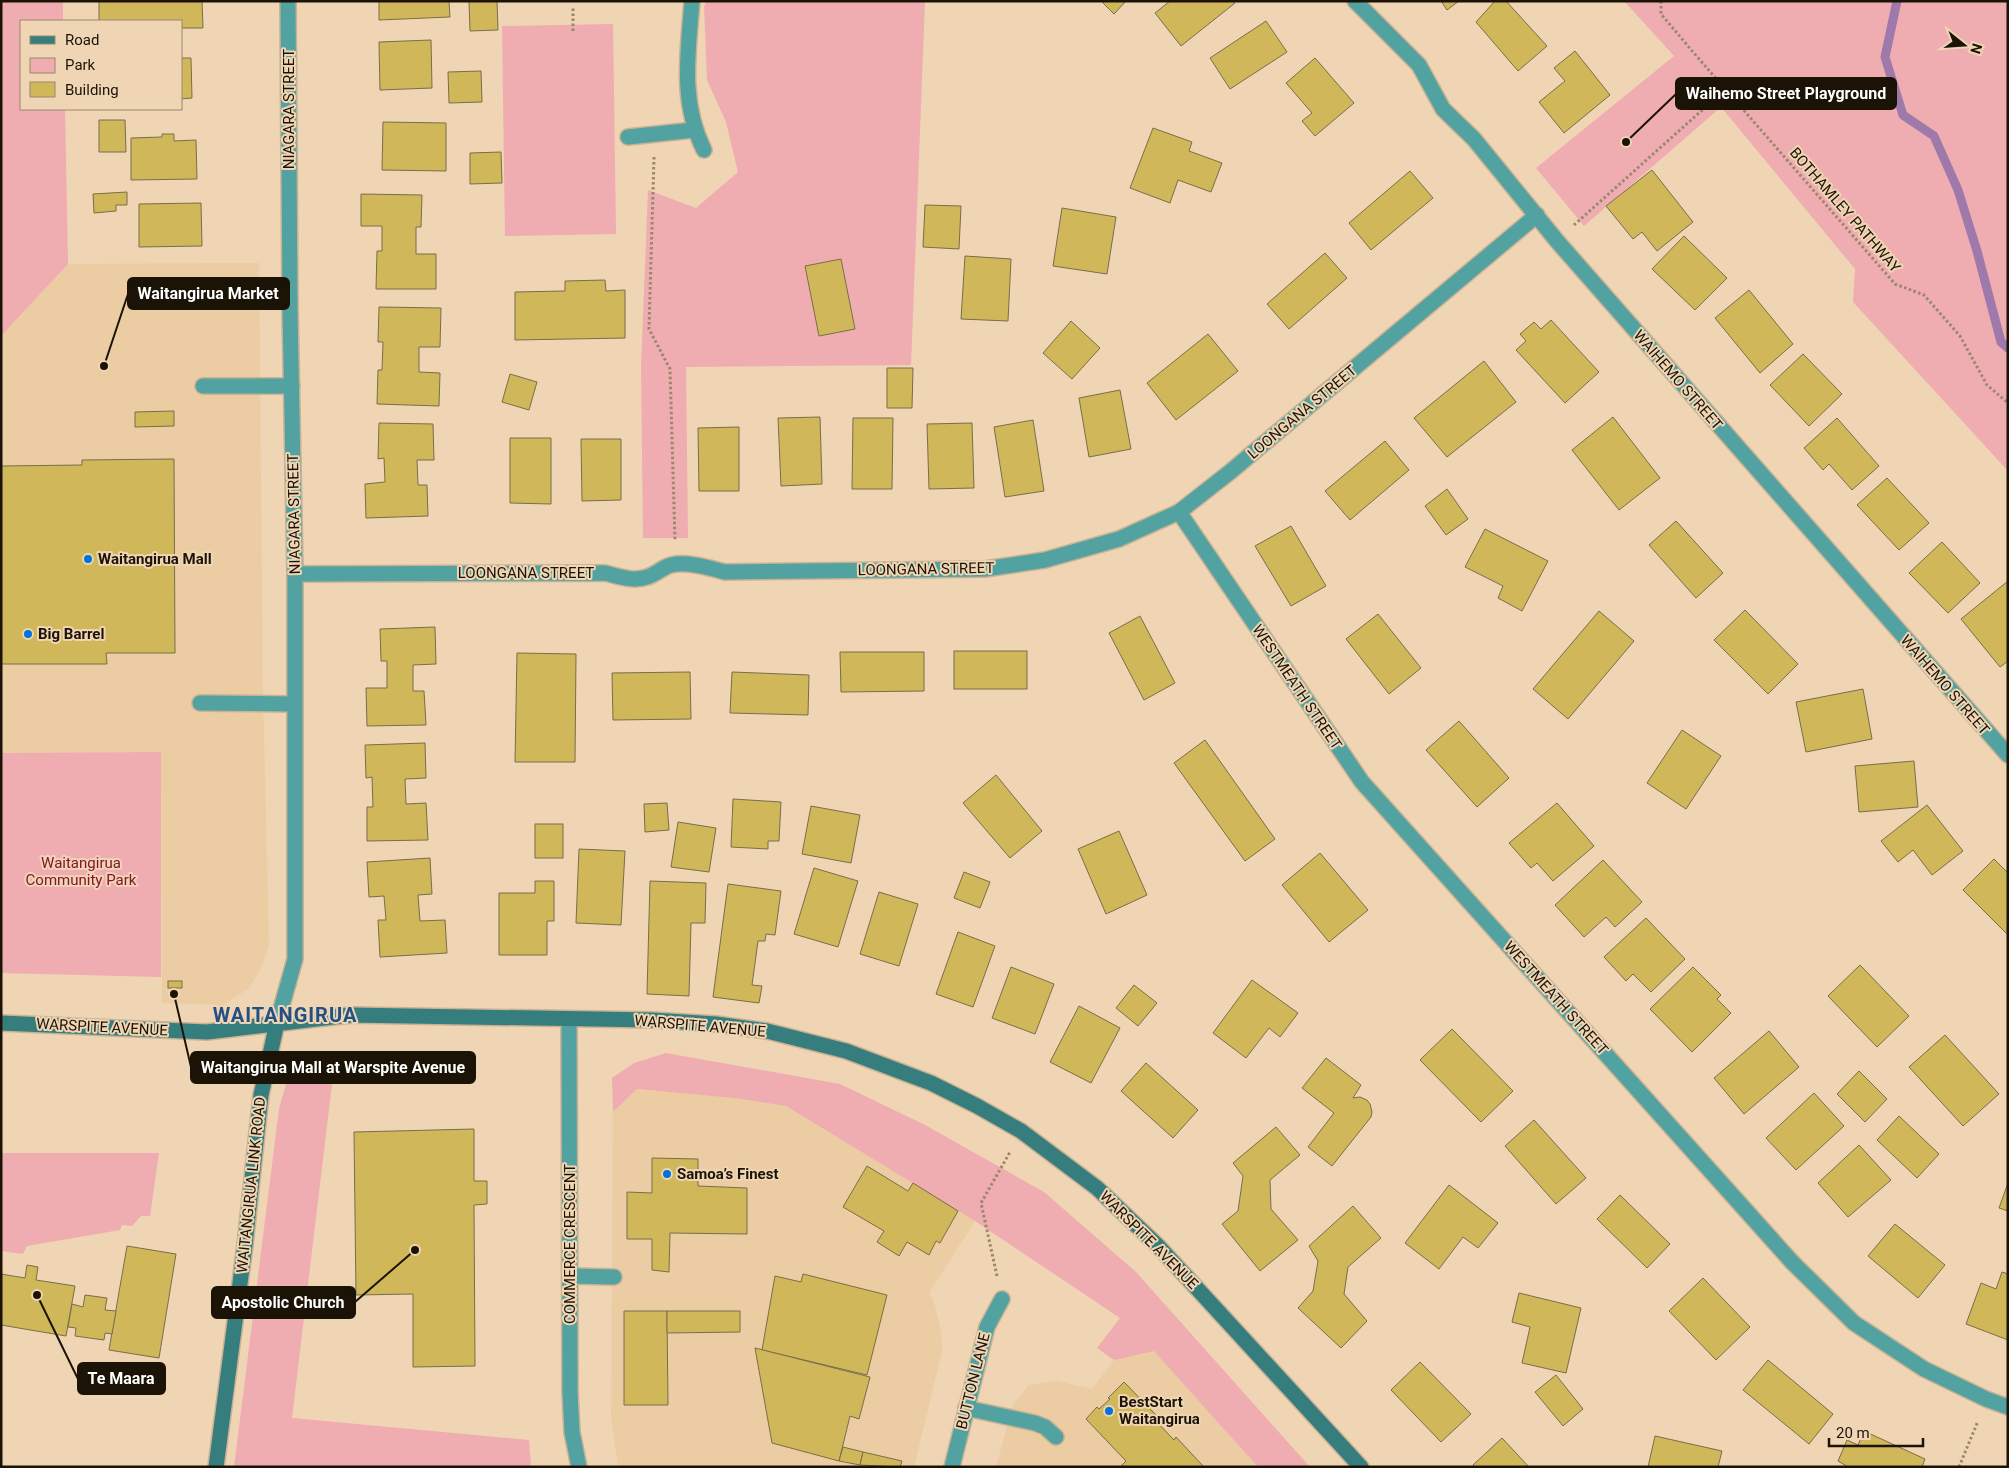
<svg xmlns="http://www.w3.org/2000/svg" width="2009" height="1468" font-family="Roboto,sans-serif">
<rect width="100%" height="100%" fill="#efd5b3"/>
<g fill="#ebcca3">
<path d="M259,263L263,695L269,946L261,968L249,988L223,1005L162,1003L161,752L1,753V336L68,264Z"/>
<path d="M637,1089L734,1098L786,1106L975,1221L929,1293L935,1305L941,1331L942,1351L914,1467H618L611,1417L613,1112Z"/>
<path d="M1154,1350L1258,1467H996L1013,1405L1029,1385L1057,1381L1092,1389L1114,1360Z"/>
</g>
<g fill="#efacb1">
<path d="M1,1H63V21H21V109H65L68,264L1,336Z"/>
<path d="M707,1H925L911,365L686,367L688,538H643L641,366L648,190L696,208L738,172L726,122L707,80L704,6Z"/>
<path d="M1624,1H2008V471L1853,302L1855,269L1721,107L1584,226L1536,168L1674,56Z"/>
<path d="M613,24L616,234L505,236L502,26Z"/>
<path d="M161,752V977L1,973V753Z"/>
<path d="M666,1053L840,1084L925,1125L1044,1192L1136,1272L1310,1467H1258L1154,1351L1114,1360L1097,1348L1120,1318L975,1221L786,1106L734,1098L637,1089L613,1112L612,1078L634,1063Z"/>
<path d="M307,1058L335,1059L292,1418L529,1440L531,1467H234L279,1109L287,1080Z"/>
<path d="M1,1153H159L150,1216H141L132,1226L122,1225L120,1230L27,1246L23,1254L1,1251Z"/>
</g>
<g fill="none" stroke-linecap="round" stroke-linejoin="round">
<path stroke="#9f79aa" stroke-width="9" d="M1897,1L1885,57L1903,115L1934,136L1958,190L1977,251L2001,342L2008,348"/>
</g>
<g fill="#d0b75a" stroke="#786e4a">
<path d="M99,1H202L203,28H181V21H99Z"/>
<path d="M379,1H449L450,17L379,20Z"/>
<path d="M469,1H497L498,30L470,31Z"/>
<path d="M1101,1H1126L1114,14Z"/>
<path d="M1170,1H1233L1235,3L1181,46L1155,13Z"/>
<path d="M1441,1H1459L1447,10Z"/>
<path d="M1495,1H1506L1547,46L1518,71L1476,22Z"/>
<path d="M1266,21L1287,52L1230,89L1210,58Z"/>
<path d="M431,40L432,88L380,90L379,42Z"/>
<path d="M1575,51L1610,95L1564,133L1539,102L1565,81L1554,68Z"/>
<path d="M181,58H191L192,98L181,99Z"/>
<path d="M1315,58L1354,103L1315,136L1302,121L1312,113L1286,83Z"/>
<path d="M481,71L482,102L449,103L448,72Z"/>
<path d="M99,120H125L126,152H99Z"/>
<path d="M383,122L446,123V171L382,170Z"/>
<path d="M1153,128L1192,142L1189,151L1222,163L1211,192L1178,180L1170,203L1130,188Z"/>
<path d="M162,134H174V141L196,140L197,179L131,180V138L162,137Z"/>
<path d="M501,152L502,183L470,184V153Z"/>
<path d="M1652,170L1693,222L1657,251L1642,232L1633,239L1606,206Z"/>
<path d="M1410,171L1433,198L1371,250L1349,223Z"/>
<path d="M127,192V205H116V211L94,213L93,194Z"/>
<path d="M361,194L422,195L421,227H416V254H436V289H376L377,251H382V226H361Z"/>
<path d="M201,203L202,246L139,247V204Z"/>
<path d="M925,205L961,206L959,249L923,247Z"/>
<path d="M1062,208L1116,217L1107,274L1053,266Z"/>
<path d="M1684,236L1727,278L1695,310L1652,269Z"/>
<path d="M1325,253L1347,278L1289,329L1267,304Z"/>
<path d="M965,256L1011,259L1008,321L961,319Z"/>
<path d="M841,259L855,329L819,336L805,266Z"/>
<path d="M605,280L606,291L625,290V338L515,340V292L565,291V281Z"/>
<path d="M1749,290L1793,344L1760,373L1715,318Z"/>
<path d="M379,307L441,308L440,347H419V372L440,373L439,406L377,404L378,370H382L383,342H378Z"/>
<path d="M1551,320L1599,372L1565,403L1516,350L1526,341L1520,334L1534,322L1541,329Z"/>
<path d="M1071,321L1100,348L1072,379L1043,353Z"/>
<path d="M1208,334L1238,371L1176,420L1147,383Z"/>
<path d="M1803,354L1842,394L1809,426L1770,385Z"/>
<path d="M1484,361L1516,402L1447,457L1414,418Z"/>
<path d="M887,368H913L912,408H887Z"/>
<path d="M510,374L537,382L529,410L502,402Z"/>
<path d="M1120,390L1131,449L1089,457L1079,398Z"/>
<path d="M174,411V426L135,427V412Z"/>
<path d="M820,417L822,484L781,486L778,418Z"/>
<path d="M1613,417L1660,478L1619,510L1572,450Z"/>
<path d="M853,418H893L892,489H852Z"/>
<path d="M1837,418L1879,466L1852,490L1829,464L1823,470L1804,448Z"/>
<path d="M1033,420L1044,491L1005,497L994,427Z"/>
<path d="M379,423L433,424L434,460H417L418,485H427L428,516L366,518L365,484L385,482L384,458L378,459Z"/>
<path d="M972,423L974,488L929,489L927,424Z"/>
<path d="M739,427V491H699L698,428Z"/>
<path d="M510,438H551V504L510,503Z"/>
<path d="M581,439H621V500L582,501Z"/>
<path d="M1385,441L1409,470L1350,520L1325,491Z"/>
<path d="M174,459L175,653H106L107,664H1V466L82,465V460Z"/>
<path d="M1887,478L1929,523L1899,550L1857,505Z"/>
<path d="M1447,489L1468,519L1446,535L1425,506Z"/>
<path d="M1676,521L1723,573L1696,598L1649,545Z"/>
<path d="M1291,526L1326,586L1291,606L1255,546Z"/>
<path d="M1485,529L1548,561L1522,611L1498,598L1503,586L1465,567Z"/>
<path d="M1942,542L1980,583L1948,613L1909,573Z"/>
<path d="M2008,581V661L2000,667L1961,619Z"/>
<path d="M1745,610L1798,664L1768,694L1714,640Z"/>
<path d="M1599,611L1634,641L1568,719L1533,689Z"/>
<path d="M1378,614L1421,668L1389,694L1346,639Z"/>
<path d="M1140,616L1175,683L1144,700L1109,633Z"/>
<path d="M435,627L436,664L413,665V691H424L426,725L367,726L366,688H387V661H381L380,629Z"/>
<rect x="954" y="651" width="73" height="38"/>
<path d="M840,652H924V691L841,692Z"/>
<path d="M517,653L576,654L575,762H515Z"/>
<path d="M690,672L691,719L613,720L612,673Z"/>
<path d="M732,672L809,675L808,715L730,713Z"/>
<path d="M1863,689L1872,739L1806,752L1796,702Z"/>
<path d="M1459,721L1509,778L1477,807L1426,750Z"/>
<path d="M1682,730L1721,756L1686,809L1647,783Z"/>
<path d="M1205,740L1275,839L1245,861L1174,763Z"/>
<path d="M425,743L426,778L405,779L406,804L426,803L428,840L367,841V807H373L372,777L366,778L365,745Z"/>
<path d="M1914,761L1918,807L1859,812L1855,766Z"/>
<path d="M996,775L1042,831L1010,858L963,803Z"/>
<path d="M733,799L781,802L779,841H768V849L731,847Z"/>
<path d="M667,803L669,830L645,832L644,804Z"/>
<path d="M1557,803L1594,846L1553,881L1537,863L1531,868L1509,843Z"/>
<path d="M1927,805L1963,851L1932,875L1913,850L1898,862L1881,841Z"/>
<path d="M811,806L860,815L851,863L802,854Z"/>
<path d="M678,822L716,828L709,872L671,867Z"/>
<rect x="535" y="824" width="28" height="34"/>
<path d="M1119,831L1147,895L1106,914L1078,849Z"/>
<path d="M579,849L625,851L621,925L576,923Z"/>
<path d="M1320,853L1368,910L1329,942L1282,885Z"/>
<path d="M430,858L432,894L418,895L420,921L445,920L447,953L380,957L378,920H386L384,896L369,897L367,862Z"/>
<path d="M1994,859L2008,873V935L1963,890Z"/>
<path d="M1603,860L1642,902L1615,927L1606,917L1584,937L1555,905Z"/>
<path d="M814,868L858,881L838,947L794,934Z"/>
<path d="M964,872L990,882L980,908L954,898Z"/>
<path d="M535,881H554V921H547V955H499V893H535Z"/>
<path d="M650,881L706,883L705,923H691L689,996L647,994Z"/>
<path d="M728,884L781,891L775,935L766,934L765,941H758L752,985L762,986L759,1003L713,997Z"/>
<path d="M879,892L918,904L899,966L860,954Z"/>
<path d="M1646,918L1685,959L1651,992L1633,974L1626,981L1604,957Z"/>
<path d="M958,932L995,946L973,1007L936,994Z"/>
<path d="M1860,965L1909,1016L1877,1047L1828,996Z"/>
<path d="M1011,967L1054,984L1035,1034L992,1018Z"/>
<path d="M1693,967L1721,995L1717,999L1731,1013L1692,1052L1650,1009Z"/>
<path d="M1252,980L1298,1013L1280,1037L1269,1028L1246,1058L1213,1033Z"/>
<rect x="168" y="981" width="14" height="7"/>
<path d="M1134,985L1157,1003L1138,1026L1116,1008Z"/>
<path d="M1079,1006L1120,1028L1091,1083L1050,1062Z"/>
<path d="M1452,1029L1513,1091L1481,1122L1420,1060Z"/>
<path d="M1769,1031L1799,1067L1744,1114L1714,1078Z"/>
<path d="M1945,1035L1999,1094L1963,1126L1909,1067Z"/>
<path d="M1326,1058L1361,1085L1353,1098L1360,1097L1367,1100L1370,1104L1372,1112L1371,1117L1332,1166L1308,1147L1334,1113L1302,1088Z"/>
<path d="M1146,1063L1198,1110L1173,1138L1121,1091Z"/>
<path d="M1859,1071L1887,1099L1865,1122L1837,1094Z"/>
<path d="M1814,1093L1844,1126L1796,1170L1766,1138Z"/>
<path d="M1899,1116L1939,1154L1917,1178L1877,1140Z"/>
<path d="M1534,1120L1586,1178L1556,1204L1505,1146Z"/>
<path d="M1276,1127L1300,1155L1270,1180L1271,1209L1298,1240L1260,1271L1222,1224L1238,1211L1243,1176L1233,1163Z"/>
<path d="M474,1129V1181H487V1204L474,1205L475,1366L413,1367V1294L356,1295L354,1132Z"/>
<path d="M1859,1145L1891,1180L1848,1217L1818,1183Z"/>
<path d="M652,1158L698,1159V1186L747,1188V1234L670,1233L669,1272L652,1270V1239H627V1192L652,1193Z"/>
<path d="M867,1166L908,1191L913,1183L958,1211L940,1243L936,1241L929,1255L907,1242L899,1256L877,1242L884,1231L843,1207Z"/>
<path d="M2008,1183V1211L1999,1208Z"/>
<path d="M1449,1185L1498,1223L1478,1248L1463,1237L1439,1269L1405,1243Z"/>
<path d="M1620,1195L1670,1244L1647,1268L1597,1219Z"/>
<path d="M1353,1206L1381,1238L1348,1267L1344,1294L1367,1321L1341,1348L1298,1308L1313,1291L1318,1261L1309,1246Z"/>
<path d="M1895,1224L1945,1265L1918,1298L1868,1256Z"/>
<path d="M127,1246L176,1254L159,1358L109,1350Z"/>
<path d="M27,1265L38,1267L36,1280L75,1286L66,1336L1,1325V1274L25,1278Z"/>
<path d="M2002,1272L2008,1274V1340L1966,1324L1981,1283L1996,1289Z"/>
<path d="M803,1274L887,1295L867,1375L762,1350L775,1276L801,1282Z"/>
<path d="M1703,1278L1750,1327L1716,1360L1669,1311Z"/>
<path d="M1519,1293L1581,1308L1566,1373L1522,1363L1530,1327L1512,1322Z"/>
<path d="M85,1295L107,1298L105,1310L116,1311L112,1334L105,1333L104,1340L75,1336L76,1328L68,1327L72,1304L83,1307Z"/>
<path d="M624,1311H667L668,1405H624Z"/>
<path d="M667,1311H740V1332L667,1333Z"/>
<path d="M755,1348L870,1377L859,1419L850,1416L839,1461L772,1443Z"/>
<path d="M1768,1360L1833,1414L1809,1444L1743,1390Z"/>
<path d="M1420,1362L1471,1414L1441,1442L1391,1390Z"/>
<path d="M1556,1375L1583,1409L1563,1426L1535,1392Z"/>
<path d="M1124,1382L1157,1416L1154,1419L1174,1440L1176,1437L1204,1467H1120L1126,1461L1086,1419L1097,1407L1099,1409L1110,1399L1108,1398Z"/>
<path d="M1864,1431L1925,1459L1922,1467H1848L1838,1461L1847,1440L1858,1445Z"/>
<path d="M1655,1436L1722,1451L1718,1467H1648Z"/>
<path d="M1502,1438L1529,1467H1474L1473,1465Z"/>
<path d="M843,1447L863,1452L860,1465L839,1461Z"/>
<path d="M863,1452L902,1461L900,1467L860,1465Z"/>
</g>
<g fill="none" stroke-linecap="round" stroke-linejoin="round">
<g stroke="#c9b294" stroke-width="18">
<g id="lane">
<path d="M628,137L694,130"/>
<path d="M203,386H292"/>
<path d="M200,703L294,704"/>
<path d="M571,1276L614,1277"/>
<path d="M966,1408L1035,1423L1045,1427L1056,1437"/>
</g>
</g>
<g stroke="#c9b294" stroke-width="18">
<g id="street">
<path d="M692,1C688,53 680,102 704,150"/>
<path d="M1355,1L1419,65L1443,109L1474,139L1557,241L2008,755"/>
<path d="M1179,512L1362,782L1792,1262L1854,1323L1924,1369L1986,1399L2008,1407"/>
<path d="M295,574L605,573C618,576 633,582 647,577C655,575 663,567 671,565C688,561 709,568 725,572L985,569L1045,560L1119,539L1179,512L1230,472L1537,215"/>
<path d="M569,1020L570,1392L572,1432L579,1467"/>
<path d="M277,1023L295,959V574L290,309L288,1"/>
<path d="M952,1467L987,1327L1002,1299"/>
</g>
</g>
<g stroke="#c9b294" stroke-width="18">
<g id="secondary">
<path d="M1,1023L207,1032L350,1015L652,1020L716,1024L767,1031L846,1051L931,1083L977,1106L1021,1131L1097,1188L1159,1247L1361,1467"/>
<path d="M216,1467L245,1245L261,1095L277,1023"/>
</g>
</g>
<g stroke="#9b876e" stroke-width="3" stroke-dasharray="2.5 2.5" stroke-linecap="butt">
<path d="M1661,1V14L1693,52L1895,284L1924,295L1960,336L1987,385L2008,403"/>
<path d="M573,31V6"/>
<path d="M654,157L649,329L670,369L675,541"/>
<path d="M1574,225L1700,112L1727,91"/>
<path d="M997,1276L981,1203L1010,1152"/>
<path d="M1959,1467L1978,1421"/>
</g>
<use href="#lane" stroke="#51a2a1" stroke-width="15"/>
<use href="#street" stroke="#51a2a1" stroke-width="15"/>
<use href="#secondary" stroke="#357e7d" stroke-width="15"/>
</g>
<g fill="#0072d9" stroke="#efd5b3" stroke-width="2">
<circle cx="88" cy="559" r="5"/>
<circle cx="28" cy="634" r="5"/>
<circle cx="667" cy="1174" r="5"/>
<circle cx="1109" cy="1411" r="5"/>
</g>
<g text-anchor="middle" stroke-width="4" stroke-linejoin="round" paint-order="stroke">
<g font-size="15" fill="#1c1307" stroke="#efd5b3">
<text transform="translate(289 109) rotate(-90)" y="5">NIAGARA STREET</text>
<text transform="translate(1845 210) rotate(49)" y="5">BOTHAMLEY PATHWAY</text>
<text transform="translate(1678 380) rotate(49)" y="5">WAIHEMO STREET</text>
<text transform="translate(1302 412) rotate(-40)" y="5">LOONGANA STREET</text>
<text transform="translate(294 514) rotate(-91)" y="5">NIAGARA STREET</text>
<text transform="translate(926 569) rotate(-1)" y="5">LOONGANA STREET</text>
<text x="526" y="578">LOONGANA STREET</text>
<text transform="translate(1945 685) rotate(49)" y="5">WAIHEMO STREET</text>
<text transform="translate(1297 687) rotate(56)" y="5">WESTMEATH STREET</text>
<text transform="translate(1556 998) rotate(48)" y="5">WESTMEATH STREET</text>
<text transform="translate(700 1026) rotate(5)" y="5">WARSPITE AVENUE</text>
<text transform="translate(102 1027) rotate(3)" y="5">WARSPITE AVENUE</text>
<text transform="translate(251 1185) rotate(-84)" y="5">WAITANGIRUA LINK ROAD</text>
<text transform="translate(1149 1240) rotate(45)" y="5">WARSPITE AVENUE</text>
<text transform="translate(570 1244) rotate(-90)" y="5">COMMERCE CRESCENT</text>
<text transform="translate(973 1381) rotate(-76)" y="5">BUTTON LANE</text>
</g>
<g font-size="15" font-weight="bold" fill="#1c1307" stroke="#efd5b3" text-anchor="start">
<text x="98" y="564">Waitangirua Mall</text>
<text x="38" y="639">Big Barrel</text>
<text x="677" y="1179">Samoa’s Finest</text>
<text x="1119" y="1407">BestStart<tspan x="1119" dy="17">Waitangirua</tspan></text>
</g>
<g font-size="15" fill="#861430" stroke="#efd5b3">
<text x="81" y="868">Waitangirua<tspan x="81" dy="17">Community Park</tspan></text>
</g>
<g font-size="20" font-weight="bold" letter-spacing="1" fill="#235084" stroke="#efd5b3">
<text x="285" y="1022">WAITANGIRUA</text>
</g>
</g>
<path fill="none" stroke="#1c1307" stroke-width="2" d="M1626 142L1676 94M104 366L128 294M174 994L191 1067M415 1250L355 1302M37 1295L78 1379"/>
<g fill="#1c1307" stroke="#efd5b3" stroke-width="2">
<circle cx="1626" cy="142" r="5"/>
<circle cx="104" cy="366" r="5"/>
<circle cx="174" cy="994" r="5"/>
<circle cx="415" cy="1250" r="5"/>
<circle cx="37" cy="1295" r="5"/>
</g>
<g fill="#1c1307" stroke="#1c1307" stroke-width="2">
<rect x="1676" y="78" width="220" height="31" rx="5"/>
<rect x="128" y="278" width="161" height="31" rx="5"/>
<rect x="191" y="1052" width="284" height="31" rx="5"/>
<rect x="212" y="1287" width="143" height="31" rx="5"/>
<rect x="78" y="1363" width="87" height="31" rx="5"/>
</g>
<g font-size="16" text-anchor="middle" font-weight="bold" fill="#fff">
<text x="1786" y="99">Waihemo Street Playground</text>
<text x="208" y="299">Waitangirua Market</text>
<text x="333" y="1073">Waitangirua Mall at Warspite Avenue</text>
<text x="283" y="1308">Apostolic Church</text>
<text x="121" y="1384">Te Maara</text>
</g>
<rect width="2009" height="1468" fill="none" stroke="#1c1307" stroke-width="5"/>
<rect x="20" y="20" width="162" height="90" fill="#efd5b3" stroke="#9b876e"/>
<rect x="30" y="36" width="25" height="8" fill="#357e7d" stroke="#9b876e"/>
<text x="65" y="45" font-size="15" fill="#1c1307">Road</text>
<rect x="30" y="58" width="25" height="15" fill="#efacb1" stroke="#9b876e"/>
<text x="65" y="70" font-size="15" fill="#1c1307">Park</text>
<rect x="30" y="82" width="25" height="15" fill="#d0b75a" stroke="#9b876e"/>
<text x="65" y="95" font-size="15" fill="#1c1307">Building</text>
<g transform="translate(1964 45) rotate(107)" stroke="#efd5b3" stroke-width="4" paint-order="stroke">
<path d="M0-4L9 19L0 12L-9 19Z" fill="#1c1307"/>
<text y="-8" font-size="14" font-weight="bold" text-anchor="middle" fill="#1c1307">N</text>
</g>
<path d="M1829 1438v8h94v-8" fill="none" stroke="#1c1307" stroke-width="2.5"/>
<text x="1836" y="1438" font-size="15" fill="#1c1307" stroke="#efd5b3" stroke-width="4" paint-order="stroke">20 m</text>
</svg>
